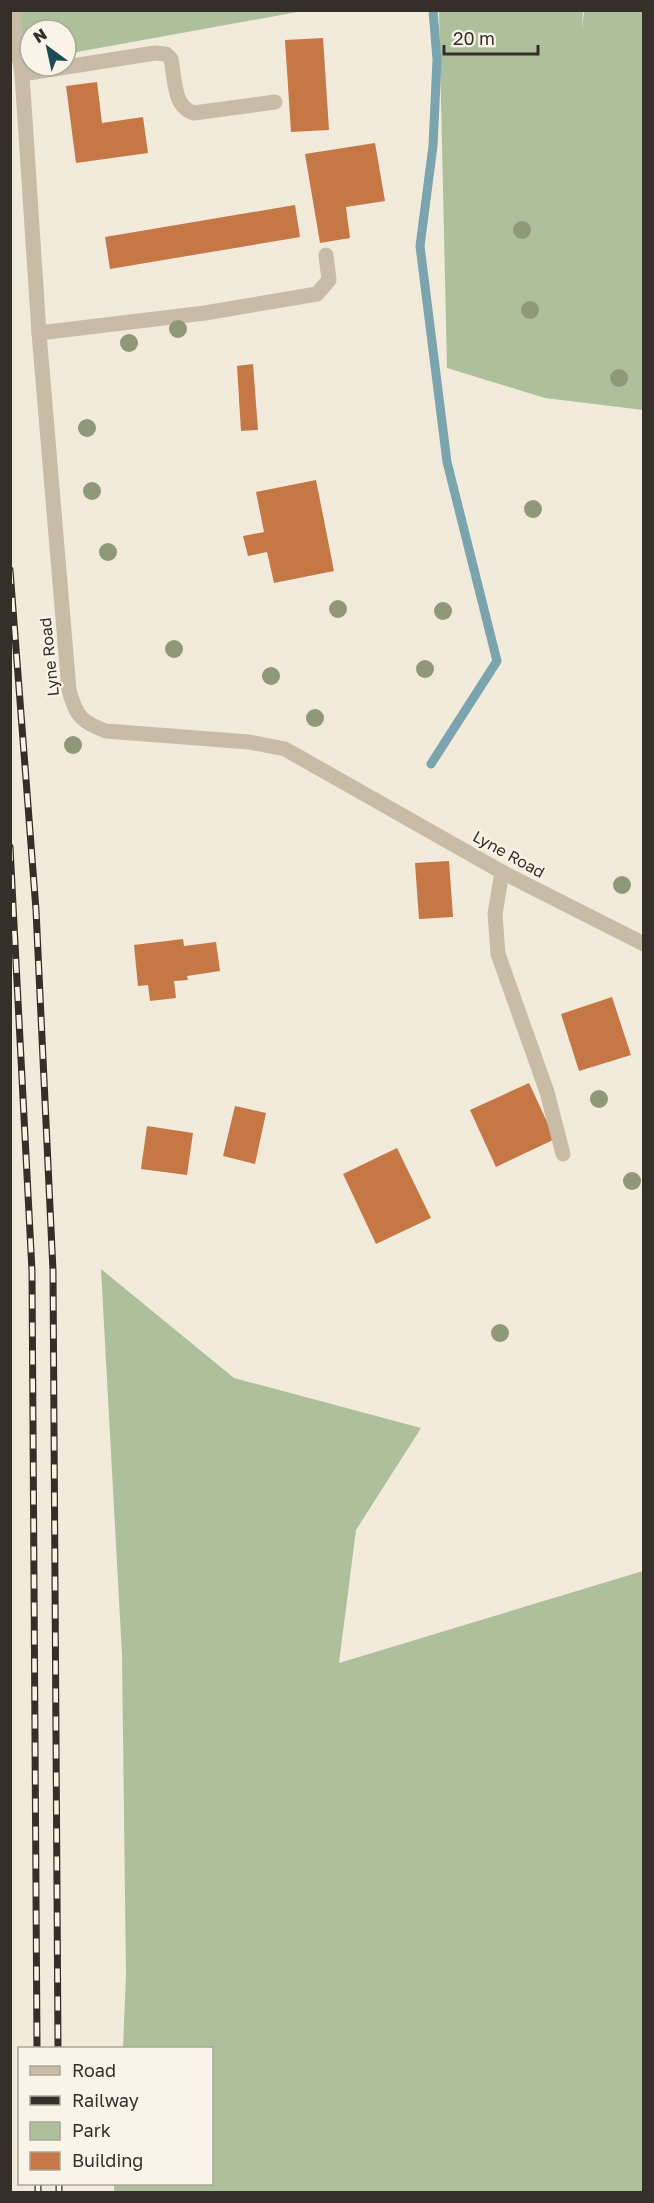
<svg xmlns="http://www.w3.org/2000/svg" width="654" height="2203" font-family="'Golos Text',sans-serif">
<rect width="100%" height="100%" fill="#f2eadb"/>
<g fill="#aec09b">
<path d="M10,11H303L66,54V30H30V60L11,63Z"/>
<path d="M439,11H583L582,31L584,11H643V410L545,398L447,368Z"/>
<path d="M101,1269L234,1378L421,1428L356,1530L339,1663L643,1571V2192H114V2184H212V2048H123L126,1975L122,1655Z"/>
</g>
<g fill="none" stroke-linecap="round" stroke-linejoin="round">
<path stroke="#7aa4ae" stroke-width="9" d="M431,764L497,661L447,462L420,246L433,146L437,60L433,10"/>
</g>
<g fill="#c57746">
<path d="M323,38L329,130L291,132L285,40Z"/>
<path d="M97,82L102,123L143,117L148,153L76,163L66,86Z"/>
<path d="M375,143L385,201L346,207L350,238L320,243L305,154Z"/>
<path d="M295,205L300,237L110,269L105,237Z"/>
<path d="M253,364L258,430L241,431L237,366Z"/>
<path d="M316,480L334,571L274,583L267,552L248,556L243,536L264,532L256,492Z"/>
<path d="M449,861L453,917L419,919L415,863Z"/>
<path d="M183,939L184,946L216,942L220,971L187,976L188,980L174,981L176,998L150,1001L148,985L138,986L134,945Z"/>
<path d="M612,997L631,1055L579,1071L561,1014Z"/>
<path d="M529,1083L555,1139L496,1167L470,1110Z"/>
<path d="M235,1106L266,1113L255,1164L223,1156Z"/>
<path d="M147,1126L193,1133L187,1175L141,1169Z"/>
<path d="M397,1148L431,1218L376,1244L343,1174Z"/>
</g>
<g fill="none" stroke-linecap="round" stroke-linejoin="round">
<g stroke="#c9bca7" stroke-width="15">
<path d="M22,74L155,53L166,54L171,59C175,78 173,107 194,113L275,102"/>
<path d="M39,333L205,313L317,294L329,280L326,255"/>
<path d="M502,872L495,914L498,954L547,1092L563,1154"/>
</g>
<path stroke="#c9bca7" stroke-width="15" d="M12,10L22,74L39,333L69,690C76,716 81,722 106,731L249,742L285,749L502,872L644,944"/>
<g stroke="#362e28" stroke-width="7">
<g id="rail">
<path d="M10,570L36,910L53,1271L58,2048"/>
<path d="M10,847L32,1271L37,2048"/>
<path d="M38,2184V2192"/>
<path d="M59,2184V2192"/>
</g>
</g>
<use href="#rail" stroke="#f9f4e7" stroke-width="4.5" stroke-dasharray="14" stroke-linecap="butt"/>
</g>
<g fill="#90987a">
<circle cx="522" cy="230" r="9"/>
<circle cx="530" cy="310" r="9"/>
<circle cx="178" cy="329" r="9"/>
<circle cx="129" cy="343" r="9"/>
<circle cx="619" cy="378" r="9"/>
<circle cx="87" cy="428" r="9"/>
<circle cx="92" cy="491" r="9"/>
<circle cx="533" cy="509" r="9"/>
<circle cx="108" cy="552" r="9"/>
<circle cx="338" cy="609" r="9"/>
<circle cx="443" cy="611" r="9"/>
<circle cx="174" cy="649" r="9"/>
<circle cx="425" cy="669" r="9"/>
<circle cx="271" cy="676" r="9"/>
<circle cx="315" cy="718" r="9"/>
<circle cx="73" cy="745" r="9"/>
<circle cx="622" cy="885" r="9"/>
<circle cx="599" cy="1099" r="9"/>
<circle cx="632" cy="1181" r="9"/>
<circle cx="500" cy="1333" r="9"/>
</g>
<g text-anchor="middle" stroke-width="4.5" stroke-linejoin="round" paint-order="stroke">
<g font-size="16" fill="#362e28" stroke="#f9f4e7">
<text transform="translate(49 657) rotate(-96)" y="6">Lyne Road</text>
<text transform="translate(509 854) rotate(29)" y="6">Lyne Road</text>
</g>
</g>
<rect width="654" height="2203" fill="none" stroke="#362e28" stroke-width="24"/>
<rect x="18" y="2047" width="195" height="138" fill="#f9f4e7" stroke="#aba59b" stroke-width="1.5"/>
<rect x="30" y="2066" width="30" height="9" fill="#c9bca7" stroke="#aba59b" stroke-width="1.5"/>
<text x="72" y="2077" font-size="18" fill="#362e28">Road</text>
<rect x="30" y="2096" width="30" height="9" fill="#362e28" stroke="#aba59b" stroke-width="1.5"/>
<text x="72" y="2107" font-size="18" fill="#362e28">Railway</text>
<rect x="30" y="2122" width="30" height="18" fill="#aec09b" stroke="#aba59b" stroke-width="1.5"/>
<text x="72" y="2137" font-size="18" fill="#362e28">Park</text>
<rect x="30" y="2152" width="30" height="18" fill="#c57746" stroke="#aba59b" stroke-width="1.5"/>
<text x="72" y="2167" font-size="18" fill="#362e28">Building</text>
<g transform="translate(48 48) rotate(327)"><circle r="28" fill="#f9f4e7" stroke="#aba59b" stroke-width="1.5"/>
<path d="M0-4.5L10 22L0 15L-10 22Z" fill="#1d4b57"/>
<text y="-9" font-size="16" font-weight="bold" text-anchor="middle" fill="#362e28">N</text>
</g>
<path d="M444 45v9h94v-9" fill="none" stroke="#362e28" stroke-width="3"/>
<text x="453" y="45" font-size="18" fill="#362e28" stroke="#f9f4e7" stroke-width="4.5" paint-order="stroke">20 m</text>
</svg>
